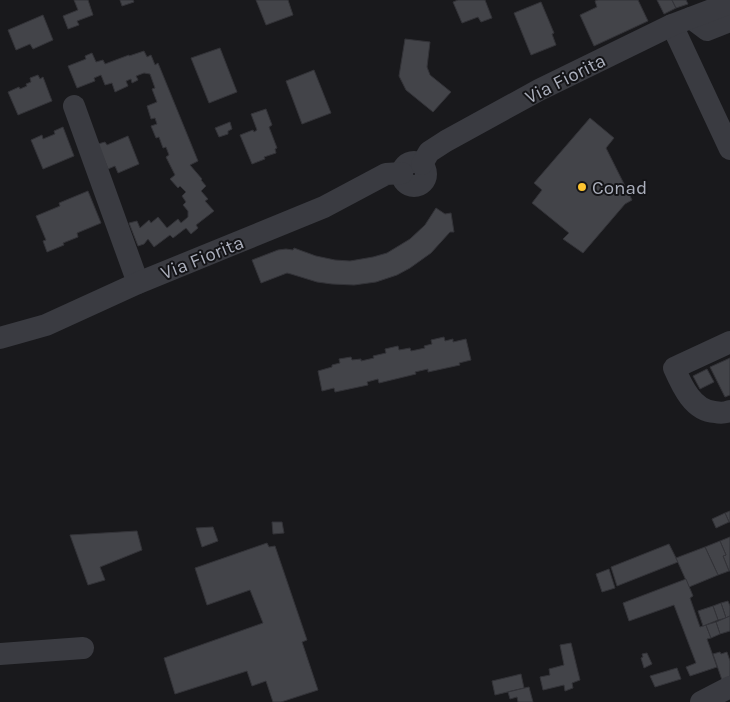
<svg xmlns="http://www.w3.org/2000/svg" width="730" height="702" font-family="Karla,sans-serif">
<rect width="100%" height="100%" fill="#19191c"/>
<g fill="#434449" stroke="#333338">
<path d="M74,0H88L93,15L77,21L79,25L68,29L63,16L78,10Z"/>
<path d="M120,0H133L134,2L122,6Z"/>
<path d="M256,0H288L293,15L266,25Z"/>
<path d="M458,0H485L492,18L481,22L478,17L462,23L453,2Z"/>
<path d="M598,0H638L648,21L594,46L580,15L597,7L595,1Z"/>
<path d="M657,0H672L676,8L664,14Z"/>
<path d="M672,0H686L688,4L676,8Z"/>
<path d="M541,2L554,33L552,34L556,45L531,55L514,13Z"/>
<path d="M43,15L53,40L33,49L30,44L16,50L8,30Z"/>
<path d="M405,39L430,42L427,67L430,75L451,92L433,112L406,90L399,76Z"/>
<path d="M220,48L237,92L209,103L191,58Z"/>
<path d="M144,51L147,57L151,55L155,65L158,63L198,161L190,165L202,179L201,180L206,186L201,191L208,199L205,201L214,211L196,225L198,228L191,234L186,228L173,238L170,235L154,247L148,239L144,244L138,246L129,223L137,221L140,228L149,220L151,223L158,217L167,228L178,219L181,223L188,217V211L183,205L186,202L182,196L186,192L180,186L178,188L170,179L175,175L166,157L169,155L166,147L163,148L159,137L156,138L151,126L157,124L155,118L151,119L147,106L157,102L152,89L155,88L150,74L144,73L136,76L138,80L132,83L131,79L126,81L128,86L115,92L112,83L105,85L101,75L94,78L95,81L77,88L68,66L86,59L85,56L92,53L96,62L103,60L105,64L129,55V56Z"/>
<path d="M314,70L331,113L302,124L286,81Z"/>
<path d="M38,75L40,79L43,77L52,101L18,115L8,92L19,87L20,89L27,86L26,84L31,82L30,78Z"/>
<path d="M266,109L272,125L269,127L277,148L275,149L276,153L264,157L265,159L252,164L240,135L253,130L254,132L257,130L251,114Z"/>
<path d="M590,118L614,138L606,148L632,200L625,204L583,253L563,239L569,233L532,203L542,190L534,183Z"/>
<path d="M230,122L232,129L228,131V134L219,137L215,128Z"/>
<path d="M63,127L74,156L43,169L31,140L42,135L43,139L55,134L54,131Z"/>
<path d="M128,136L139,164L118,173L115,166L108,169L98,144L105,142L107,145Z"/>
<path d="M88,191L101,223L77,233L78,237L63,243L64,245L47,252L43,241L46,240L36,216L60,206L59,203Z"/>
<path d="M436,208L445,214L451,213L454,232H450L431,253L410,268L397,275L376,282L354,285L332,284L317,282L291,274L287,273L261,283L252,260L278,250L286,249L293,250L294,248L316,256L335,260L350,261L373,257L387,253L410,239L425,225Z"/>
<path d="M444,337L445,341L453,339V342L466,339L471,360L459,363L460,365L428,372V369L415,372L416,374L379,383L378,379L367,382L368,385L335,392L334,388L322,391L318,371L332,367V365L340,363L339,359L351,357L352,360L361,359V361L374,358L373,356L386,353L385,349L398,346L399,350L410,348L411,351L425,348L424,346L432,344L431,340Z"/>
<path d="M730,358V395L725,397L710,367Z"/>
<path d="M707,369L714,382L700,389L693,376Z"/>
<path d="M730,511V522H729L725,513Z"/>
<path d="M725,513L729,522L716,528L712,519Z"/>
<path d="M272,522H282L284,533L273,534Z"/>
<path d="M213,527L218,541L202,547L196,528Z"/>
<path d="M137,531L142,550L100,567L105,580L88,585L70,535Z"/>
<path d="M730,537V571H729L723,556L726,555L720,541Z"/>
<path d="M720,541L726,555L723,556L729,571L718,575L705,547Z"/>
<path d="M267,543L269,547L275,546L307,640L302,642L318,690L281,702H273L266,681L252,686L247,671L175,694L164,658L263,623L250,590L207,605L195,568Z"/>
<path d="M669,544L678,562L617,586L611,567Z"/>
<path d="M705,547L718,575L689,587L676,558Z"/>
<path d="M609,569L615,588L602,592L596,574Z"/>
<path d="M686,579L693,596L690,598L700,627L706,625L711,638L707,639L717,667L690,676L686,667L696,663L674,605L629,621L623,603Z"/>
<path d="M728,601L730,606V616L726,618L721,603Z"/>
<path d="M721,603L726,618L718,620L713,606Z"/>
<path d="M713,606L718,620L703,626L698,611Z"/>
<path d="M730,616V631L720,634L716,622Z"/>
<path d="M716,622L720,634L711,638L706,625Z"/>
<path d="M571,643L580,680L572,683L573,688L565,691L564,685L543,690L540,677L550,675L549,669L564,665L560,645Z"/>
<path d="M720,652L721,654L727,652L730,661V676L722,680L713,654Z"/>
<path d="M647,653L652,664L644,668L641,658L643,657L642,654Z"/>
<path d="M677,668L681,679L655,687L650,676Z"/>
<path d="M521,674L524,688L495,695L492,681Z"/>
<path d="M529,687L533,702H518L517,697L510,699L508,692Z"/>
</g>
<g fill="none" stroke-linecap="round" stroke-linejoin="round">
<g stroke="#3a3b41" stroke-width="22">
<path d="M691,18L707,30L730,21"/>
<path d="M672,25L730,149"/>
<path d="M74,106L138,283"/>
<circle cx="414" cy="174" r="12"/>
<path d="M422,164L429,152L446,141L539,90L672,25L730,3"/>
<path d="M0,338L46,325L138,283L324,207L386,174L402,173"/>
<path d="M730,342L674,368C682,386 693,411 715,412C720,413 725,413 730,411"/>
<path d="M0,654L83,648"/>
<path d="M701,702L730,687"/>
</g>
</g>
<circle fill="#fdc430" stroke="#141417" stroke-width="2" cx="582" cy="187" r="5"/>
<g text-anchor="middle" stroke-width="4" stroke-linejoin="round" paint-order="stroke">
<g font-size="19" fill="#abafbc" stroke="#141417">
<text transform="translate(565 78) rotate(-27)" y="7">Via Fiorita</text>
<text transform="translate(202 257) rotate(-22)" y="7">Via Fiorita</text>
</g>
<g font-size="19" fill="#abafbc" stroke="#141417" text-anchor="start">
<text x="592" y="194">Conad</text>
</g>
</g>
</svg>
